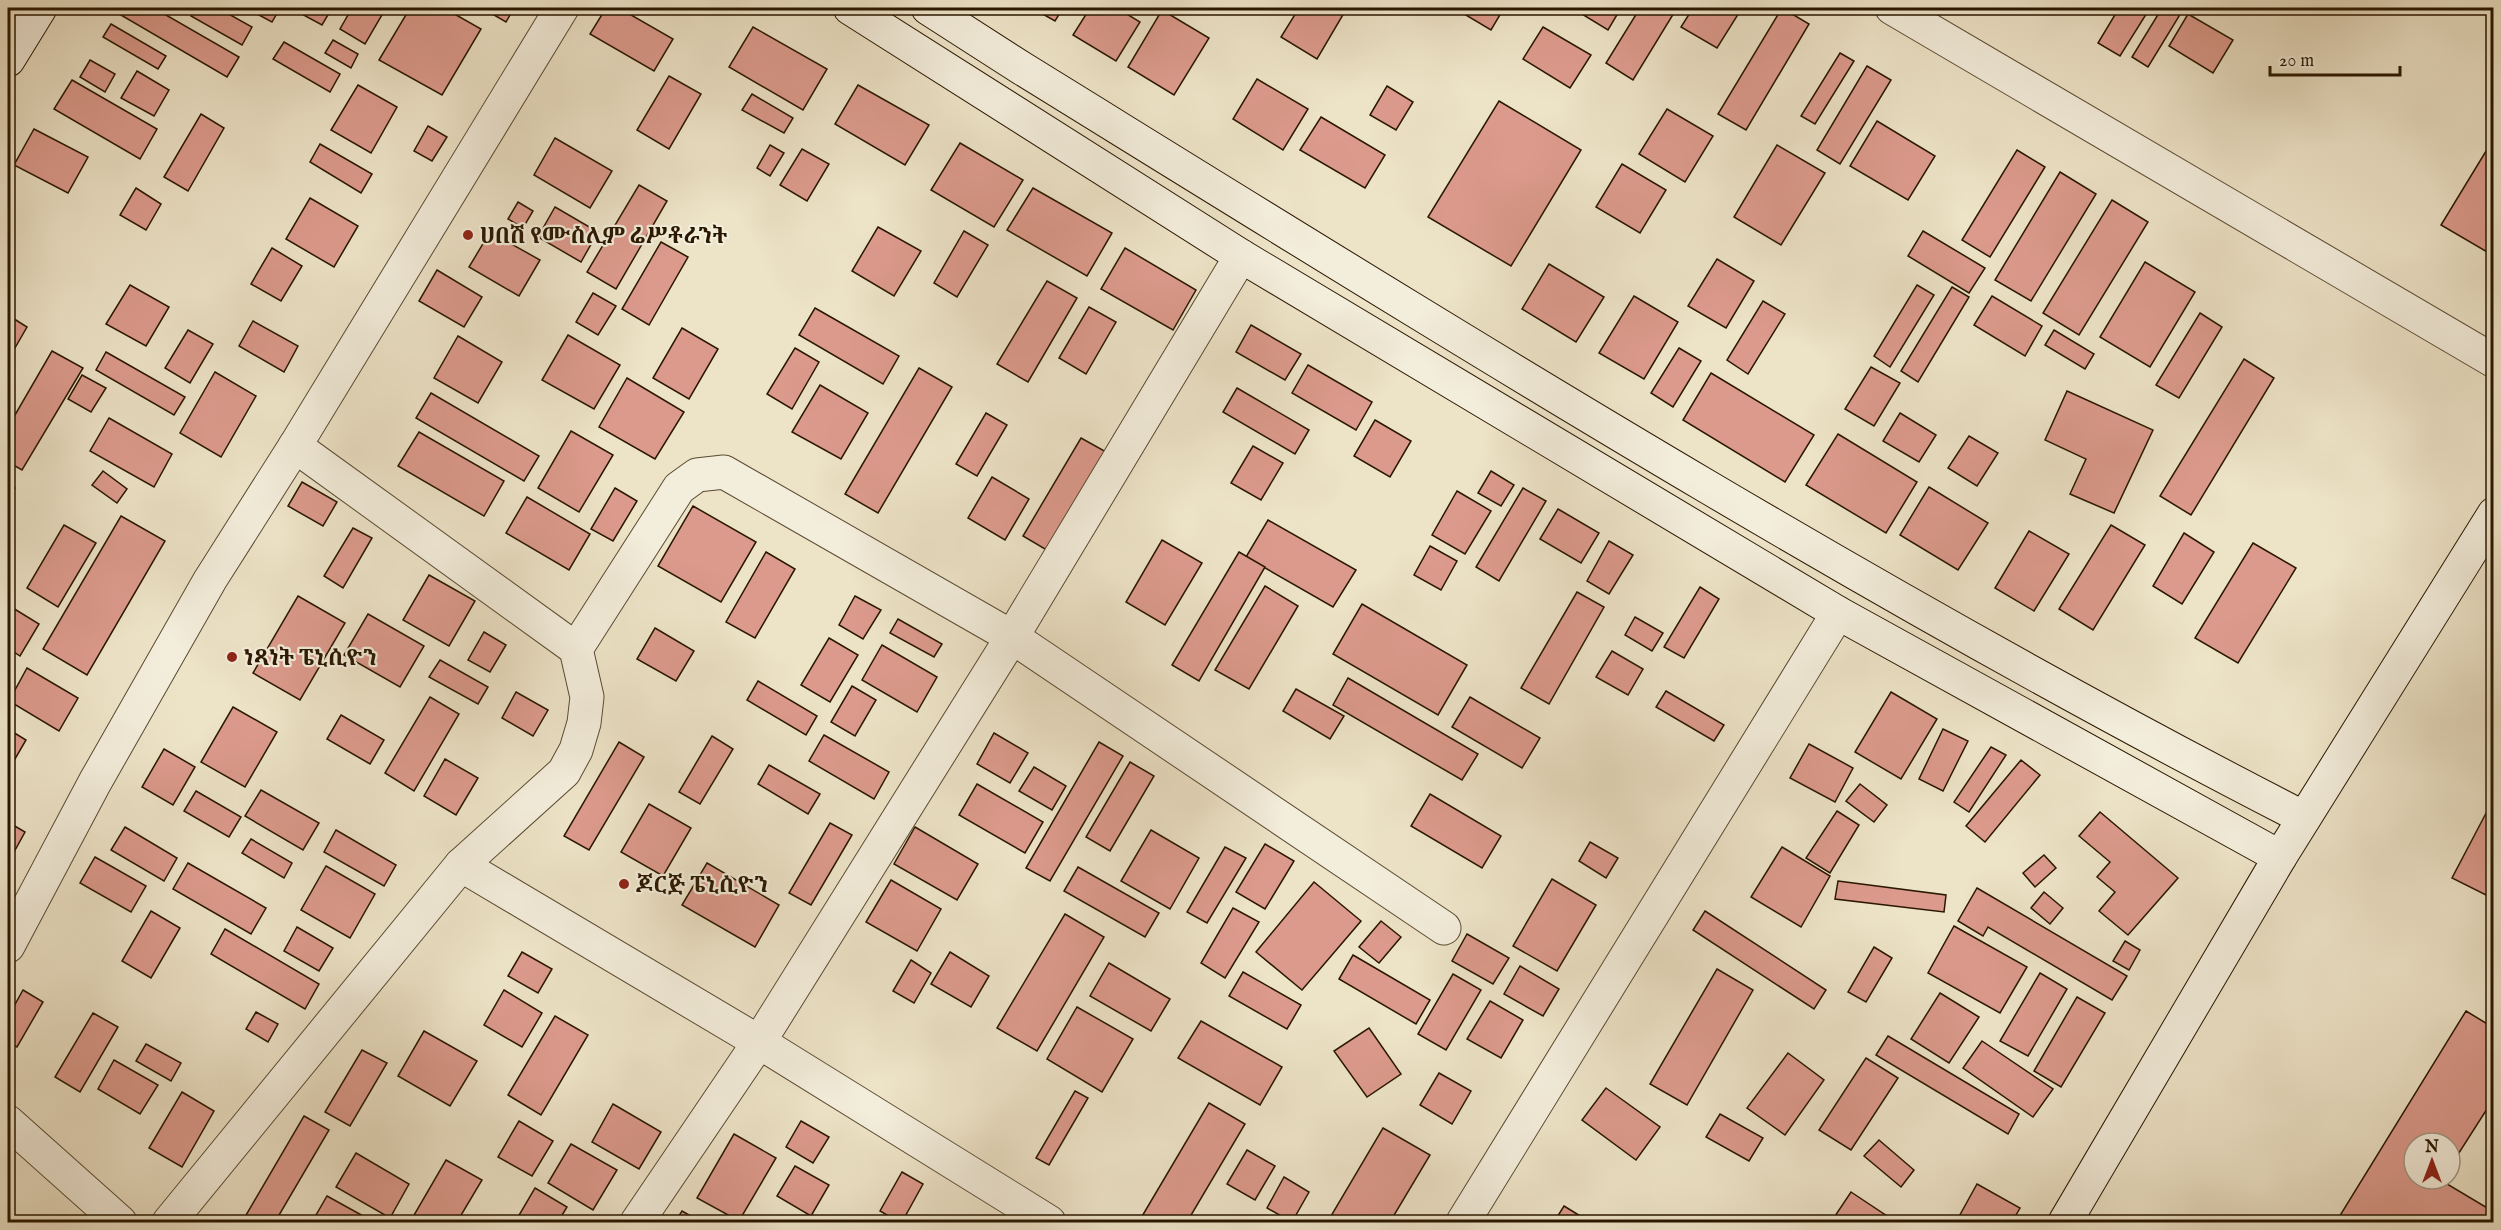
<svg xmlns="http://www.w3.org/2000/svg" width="2501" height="1230" font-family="'IM FELL English','Noto Serif Ethiopic',serif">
<rect width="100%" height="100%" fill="#ede3c7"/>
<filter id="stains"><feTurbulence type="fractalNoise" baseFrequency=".00333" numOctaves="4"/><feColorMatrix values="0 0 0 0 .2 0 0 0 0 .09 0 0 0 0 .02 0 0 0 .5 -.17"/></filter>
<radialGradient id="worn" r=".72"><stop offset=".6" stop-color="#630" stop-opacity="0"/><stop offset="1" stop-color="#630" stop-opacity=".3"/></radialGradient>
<g fill="#dc9a8c" stroke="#291700" stroke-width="1.5">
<path d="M116,8H154L239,57L227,77L114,11Z"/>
<path d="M197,8H218L252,27L242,45L191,16Z"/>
<path d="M246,8H280L272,22Z"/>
<path d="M301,8H332L322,25L298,12Z"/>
<path d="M352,8H386L365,44L340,29Z"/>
<path d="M410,8H444L481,29L442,95L379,60Z"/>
<path d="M482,8H514L506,22Z"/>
<path d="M606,8H619L673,39L654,71L590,34Z"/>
<path d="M1032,8H1063L1055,21Z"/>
<path d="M1090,8H1117L1140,22L1116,61L1073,35Z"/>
<path d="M1299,8H1335L1344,13L1317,59L1281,37Z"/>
<path d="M1454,8H1504L1491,30Z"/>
<path d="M1572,8H1621L1608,30Z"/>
<path d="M1640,8H1677L1633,80L1606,63Z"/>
<path d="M1693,8H1742L1717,48L1681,27Z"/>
<path d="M1782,8L1809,24L1746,130L1718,114Z"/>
<path d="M2119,8H2150L2120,56L2098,43Z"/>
<path d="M2162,8H2184L2148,67L2132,57Z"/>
<path d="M1162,10L1209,38L1174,95L1128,67Z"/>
<path d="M2188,14L2233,40L2213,73L2169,46Z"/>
<path d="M111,24L166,56L158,69L103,37Z"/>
<path d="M753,27L827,69L803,110L729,67Z"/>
<path d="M1543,27L1591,55L1570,88L1523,59Z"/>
<path d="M333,40L358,54L351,68L325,53Z"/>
<path d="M284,42L340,74L330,92L273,59Z"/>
<path d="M1840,53L1854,61L1815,124L1801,116Z"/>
<path d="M90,60L115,74L105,92L80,77Z"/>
<path d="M1867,66L1891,80L1840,164L1817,150Z"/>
<path d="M137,71L169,90L154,116L121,98Z"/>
<path d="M669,76L701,94L669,149L637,130Z"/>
<path d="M1257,79L1308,109L1283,150L1233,119Z"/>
<path d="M72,80L157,129L140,159L54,109Z"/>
<path d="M358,85L397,107L371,153L331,130Z"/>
<path d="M858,85L929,125L905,165L835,124Z"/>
<path d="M1387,86L1413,102L1396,130L1370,115Z"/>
<path d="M752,94L793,118L784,133L742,110Z"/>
<path d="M1499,101L1581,150L1511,266L1428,217Z"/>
<path d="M1667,109L1713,136L1685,182L1639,154Z"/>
<path d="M201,114L224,128L188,191L164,177Z"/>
<path d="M1321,117L1385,155L1365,188L1300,150Z"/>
<path d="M1877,121L1935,156L1908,200L1850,166Z"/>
<path d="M428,126L447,137L432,161L414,151Z"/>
<path d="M34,129L88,157L68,193L14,165Z"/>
<path d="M555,138L612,171L590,208L534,175Z"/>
<path d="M2494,138V256L2441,225Z"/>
<path d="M960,143L1023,180L994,227L931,190Z"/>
<path d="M320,144L372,174L361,193L310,162Z"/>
<path d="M770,145L784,153L770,176L757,168Z"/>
<path d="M1777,145L1825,173L1781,245L1734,217Z"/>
<path d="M802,149L829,164L807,201L780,185Z"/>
<path d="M2017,150L2045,167L1990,257L1962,240Z"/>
<path d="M1622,164L1666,190L1640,233L1596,207Z"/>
<path d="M2060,172L2096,194L2031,301L1995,280Z"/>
<path d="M639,185L667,201L616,289L587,272Z"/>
<path d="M136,188L161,204L146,230L120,215Z"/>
<path d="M1033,188L1112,233L1087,276L1007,230Z"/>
<path d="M310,198L358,226L334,267L286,239Z"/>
<path d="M2112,200L2148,222L2079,335L2043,313Z"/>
<path d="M518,202L533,211L523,228L508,219Z"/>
<path d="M555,207L598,232L581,262L538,237Z"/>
<path d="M878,227L921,251L894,296L852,271Z"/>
<path d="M964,231L988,245L957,297L934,283Z"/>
<path d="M1923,231L1985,268L1969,293L1908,256Z"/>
<path d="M490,232L540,260L519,296L469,267Z"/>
<path d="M661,242L688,257L649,325L622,309Z"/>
<path d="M272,248L302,266L281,301L251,284Z"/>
<path d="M1125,248L1196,290L1173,330L1101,289Z"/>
<path d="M1717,259L1754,281L1726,328L1688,306Z"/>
<path d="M2145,262L2195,292L2150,367L2100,337Z"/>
<path d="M1549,264L1604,297L1576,342L1522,309Z"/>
<path d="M437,270L482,297L464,327L419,301Z"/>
<path d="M1047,281L1077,298L1028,382L997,364Z"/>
<path d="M130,285L169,307L146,346L106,324Z"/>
<path d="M1917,285L1934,295L1890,367L1874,356Z"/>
<path d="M1952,287L1969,297L1918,382L1901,371Z"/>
<path d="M593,293L616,306L598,335L576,322Z"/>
<path d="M1634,296L1678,322L1644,379L1599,353Z"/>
<path d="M1992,296L2042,326L2025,356L1974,325Z"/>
<path d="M1763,301L1785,314L1748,374L1727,360Z"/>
<path d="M1089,307L1116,322L1086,374L1059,358Z"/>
<path d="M815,308L899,356L883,384L799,335Z"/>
<path d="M2200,313L2222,327L2179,398L2156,385Z"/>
<path d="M8,315L27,327L8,360Z"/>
<path d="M253,321L298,346L284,372L239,346Z"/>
<path d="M1251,325L1301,354L1285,380L1236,352Z"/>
<path d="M682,328L718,349L689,399L653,378Z"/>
<path d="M188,330L213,344L190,383L165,368Z"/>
<path d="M2054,330L2094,354L2085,369L2045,345Z"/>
<path d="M568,335L620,365L594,409L542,380Z"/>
<path d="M458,336L502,362L478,403L434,378Z"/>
<path d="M795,348L819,362L792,409L767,394Z"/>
<path d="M1679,348L1701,361L1673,407L1651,393Z"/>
<path d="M52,351L83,368L22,470L8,462V427Z"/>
<path d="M106,352L185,397L174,415L96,370Z"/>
<path d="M2244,359L2274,378L2191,515L2160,496Z"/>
<path d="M1308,365L1372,402L1356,430L1292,393Z"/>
<path d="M1871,367L1900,383L1874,426L1845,409Z"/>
<path d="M919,368L952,387L878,513L845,494Z"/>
<path d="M215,372L256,396L221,457L180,433Z"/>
<path d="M1711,373L1814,435L1785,482L1683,420Z"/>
<path d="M82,375L106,388L91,412L68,399Z"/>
<path d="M627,378L684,412L655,459L599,427Z"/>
<path d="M820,385L868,413L841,459L792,432Z"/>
<path d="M1237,388L1309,430L1295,454L1223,412Z"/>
<path d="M2067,391L2153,430L2114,513L2070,494L2086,459L2045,440Z"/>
<path d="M431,393L539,456L524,481L416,418Z"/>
<path d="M986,413L1007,425L977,476L956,464Z"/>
<path d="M1900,413L1936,435L1919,462L1883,441Z"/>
<path d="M109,418L172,454L154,487L90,451Z"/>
<path d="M1375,420L1411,441L1390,477L1354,456Z"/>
<path d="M571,431L613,455L579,512L538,488Z"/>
<path d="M419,432L504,481L484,516L398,466Z"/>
<path d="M1838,434L1917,482L1886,533L1806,485Z"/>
<path d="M1969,436L1998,453L1977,486L1948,468Z"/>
<path d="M1081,438L1108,453L1050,552L1023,536Z"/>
<path d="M1253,446L1283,463L1261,500L1231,483Z"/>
<path d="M103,471L127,489L117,503L92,485Z"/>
<path d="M1491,471L1514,485L1501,506L1478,493Z"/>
<path d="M992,477L1029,499L1005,540L968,518Z"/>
<path d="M302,482L337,502L323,526L288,506Z"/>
<path d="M8,484L15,488L8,502Z"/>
<path d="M1929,487L1988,523L1958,570L1900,535Z"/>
<path d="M615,488L637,501L613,541L591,529Z"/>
<path d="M1523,488L1546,501L1499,581L1476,567Z"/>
<path d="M1457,491L1491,511L1465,554L1432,535Z"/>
<path d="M527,497L590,534L569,570L506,533Z"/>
<path d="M693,506L756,542L721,602L658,566Z"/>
<path d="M1558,509L1599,533L1581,563L1540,539Z"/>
<path d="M121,516L165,541L87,675L43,649Z"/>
<path d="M1268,520L1356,570L1333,607L1246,557Z"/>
<path d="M64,525L96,543L58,607L27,588Z"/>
<path d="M2111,525L2145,545L2093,630L2059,609Z"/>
<path d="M353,528L372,538L343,588L324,576Z"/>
<path d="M2029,531L2069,554L2034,611L1995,588Z"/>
<path d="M2184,533L2214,552L2182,604L2153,586Z"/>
<path d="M1162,540L1202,563L1165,625L1126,602Z"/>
<path d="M1609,541L1633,555L1609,594L1587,581Z"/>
<path d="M2253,543L2296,568L2238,663L2195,638Z"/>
<path d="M1430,546L1457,561L1441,590L1414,575Z"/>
<path d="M766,552L795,569L755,638L726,622Z"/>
<path d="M1239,552L1265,567L1199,681L1172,665Z"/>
<path d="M429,575L475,601L449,646L403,620Z"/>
<path d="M1265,586L1298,606L1249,689L1215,670Z"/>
<path d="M1700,587L1719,599L1684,658L1664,647Z"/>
<path d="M1577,592L1604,607L1549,704L1521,688Z"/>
<path d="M298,596L345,623L300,700L253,673Z"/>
<path d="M855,596L881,610L863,639L839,625Z"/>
<path d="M1362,604L1467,665L1438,715L1333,654Z"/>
<path d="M8,605L39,624L20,656L8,648Z"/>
<path d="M368,614L424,646L400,687L344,655Z"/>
<path d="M1635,617L1663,633L1652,651L1625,635Z"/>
<path d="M898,619L942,644L934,657L890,633Z"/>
<path d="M655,628L694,651L676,681L637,659Z"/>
<path d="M484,632L506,645L490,672L468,660Z"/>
<path d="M829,638L858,655L830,702L801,685Z"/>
<path d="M882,645L937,677L917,712L862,680Z"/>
<path d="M1612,651L1643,669L1628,695L1596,677Z"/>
<path d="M440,660L488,687L478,704L429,677Z"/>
<path d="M27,668L78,698L59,731L9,701Z"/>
<path d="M1348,678L1478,754L1462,780L1333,705Z"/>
<path d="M758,681L817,716L806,735L747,700Z"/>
<path d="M852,686L876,700L855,736L831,722Z"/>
<path d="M1296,689L1344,716L1330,739L1283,711Z"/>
<path d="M1666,691L1724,725L1714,741L1656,707Z"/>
<path d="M516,692L548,710L533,736L502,718Z"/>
<path d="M1891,692L1937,719L1901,779L1855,752Z"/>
<path d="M430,697L459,714L414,791L385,773Z"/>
<path d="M1470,697L1540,738L1522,768L1452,727Z"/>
<path d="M233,707L277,732L245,787L201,762Z"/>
<path d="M341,715L384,740L370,764L327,739Z"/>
<path d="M8,729L26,740L8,771Z"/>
<path d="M1943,729L1968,741L1943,791L1919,779Z"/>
<path d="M994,733L1028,753L1010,783L977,764Z"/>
<path d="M824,735L889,772L874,799L809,761Z"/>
<path d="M712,736L733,749L700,804L679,792Z"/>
<path d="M619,742L644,757L589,850L564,836Z"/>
<path d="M1099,742L1123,756L1050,881L1026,868Z"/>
<path d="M1809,744L1853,768L1835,802L1790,778Z"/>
<path d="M1991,747L2006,755L1969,812L1954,802Z"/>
<path d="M164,749L195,767L173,805L142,787Z"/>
<path d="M445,759L478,778L456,815L424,796Z"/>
<path d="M2021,760L2040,775L1985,842L1966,826Z"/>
<path d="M1130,762L1154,776L1110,851L1086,837Z"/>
<path d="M769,765L820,794L808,814L758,784Z"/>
<path d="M1034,767L1066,786L1052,810L1019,791Z"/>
<path d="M977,784L1043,822L1025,853L959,815Z"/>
<path d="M1860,784L1887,805L1874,822L1846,801Z"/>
<path d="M261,790L319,823L303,850L245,816Z"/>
<path d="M196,791L241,817L229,837L184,811Z"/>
<path d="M1430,794L1501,836L1482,868L1411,826Z"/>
<path d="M2494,798V899L2452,878Z"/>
<path d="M649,804L691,828L663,876L621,852Z"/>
<path d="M1837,811L1859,825L1830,873L1806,858Z"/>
<path d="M2100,812L2178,878L2128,935L2099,911L2115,892L2097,877L2110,862L2079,836Z"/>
<path d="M8,822L25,832L8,863Z"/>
<path d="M830,823L852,835L811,905L789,893Z"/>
<path d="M125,827L177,858L164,881L111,850Z"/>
<path d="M915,827L978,864L957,900L894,864Z"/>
<path d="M336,830L396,865L384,886L324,852Z"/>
<path d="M1151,830L1199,858L1170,909L1121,881Z"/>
<path d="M251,839L292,863L284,878L242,853Z"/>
<path d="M1590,842L1618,858L1606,878L1579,861Z"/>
<path d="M1265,844L1294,861L1265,909L1236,892Z"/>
<path d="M1225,847L1246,858L1207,923L1187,912Z"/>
<path d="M1782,847L1830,876L1801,927L1751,897Z"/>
<path d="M2044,855L2056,868L2035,887L2023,873Z"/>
<path d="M95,857L146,886L131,912L80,883Z"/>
<path d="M188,863L266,908L251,934L173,889Z"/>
<path d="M707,863L779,905L755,947L682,905Z"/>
<path d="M326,866L375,894L350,938L301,910Z"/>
<path d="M1078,867L1159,913L1145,937L1064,891Z"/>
<path d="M1552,879L1596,905L1557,971L1513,946Z"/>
<path d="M891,880L941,909L917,951L866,922Z"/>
<path d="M1838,881L1946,895L1944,912L1835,899Z"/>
<path d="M1314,882L1361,921L1302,990L1256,952Z"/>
<path d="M1977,888L2127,976L2112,1000L1988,927L1983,936L1958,921Z"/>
<path d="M2044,892L2063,908L2050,924L2031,908Z"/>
<path d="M1233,908L1259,922L1225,978L1201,963Z"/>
<path d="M151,911L180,928L151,978L122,961Z"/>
<path d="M1705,911L1826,990L1814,1009L1693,930Z"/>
<path d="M1065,914L1104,937L1037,1051L997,1028Z"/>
<path d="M1381,921L1401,937L1379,963L1359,947Z"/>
<path d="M1954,926L2027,967L2000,1013L1928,973Z"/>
<path d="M297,927L333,948L319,971L284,951Z"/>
<path d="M225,929L319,984L305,1009L211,954Z"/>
<path d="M1467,934L1509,958L1493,984L1452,961Z"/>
<path d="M2125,941L2140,950L2129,970L2113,961Z"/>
<path d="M1874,947L1892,958L1866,1002L1848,992Z"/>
<path d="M522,952L552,969L538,993L508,976Z"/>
<path d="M950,952L989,976L971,1007L931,984Z"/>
<path d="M1353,955L1430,1000L1416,1024L1339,979Z"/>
<path d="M911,960L931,973L914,1003L893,991Z"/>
<path d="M1109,963L1170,999L1151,1031L1090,996Z"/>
<path d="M1520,966L1559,989L1543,1016L1504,994Z"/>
<path d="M1717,969L1753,990L1687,1105L1650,1084Z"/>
<path d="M1243,972L1301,1005L1287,1029L1229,996Z"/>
<path d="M2040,973L2067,989L2028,1056L2000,1041Z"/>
<path d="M1453,974L1481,990L1446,1050L1418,1034Z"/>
<path d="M23,990L43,1002L17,1047L8,1042V1017Z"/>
<path d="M504,990L542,1013L522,1047L484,1025Z"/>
<path d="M1940,993L1979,1017L1949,1063L1911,1039Z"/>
<path d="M2077,997L2105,1013L2061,1087L2034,1071Z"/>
<path d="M1490,1001L1523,1020L1501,1058L1467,1039Z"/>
<path d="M1077,1007L1133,1039L1102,1092L1047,1059Z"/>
<path d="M2466,1011L2494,1028V1098L2450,1167V1143H2414V1179H2443L2442,1181L2494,1212V1222H2336Z"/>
<path d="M256,1012L278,1024L268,1042L246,1029Z"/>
<path d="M93,1013L118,1027L80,1092L55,1077Z"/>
<path d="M555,1016L588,1035L541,1115L508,1095Z"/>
<path d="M1201,1021L1282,1067L1260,1105L1178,1058Z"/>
<path d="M1369,1028L1401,1074L1367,1097L1334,1051Z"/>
<path d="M424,1031L477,1061L450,1106L398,1076Z"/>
<path d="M1888,1036L2019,1114L2008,1134L1876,1055Z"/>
<path d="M1982,1041L2053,1089L2033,1117L1963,1068Z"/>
<path d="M146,1044L181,1063L171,1081L136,1061Z"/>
<path d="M362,1050L387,1063L350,1126L325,1112Z"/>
<path d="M1788,1053L1824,1080L1785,1135L1747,1108Z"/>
<path d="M1866,1058L1898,1078L1851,1150L1819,1130Z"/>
<path d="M114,1060L158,1085L140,1114L98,1089Z"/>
<path d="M1439,1073L1471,1091L1452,1124L1420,1105Z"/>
<path d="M1606,1088L1660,1127L1636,1160L1582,1120Z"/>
<path d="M1075,1091L1088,1098L1049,1165L1036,1158Z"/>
<path d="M182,1092L214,1111L182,1167L149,1148Z"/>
<path d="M1209,1103L1245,1124L1187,1222H1150L1141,1218Z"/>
<path d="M613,1104L661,1132L639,1169L592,1142Z"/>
<path d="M1720,1114L1763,1138L1749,1161L1706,1137Z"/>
<path d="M304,1116L329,1130L275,1222H242Z"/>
<path d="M519,1121L553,1141L532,1176L498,1157Z"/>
<path d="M801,1121L829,1137L813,1163L786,1147Z"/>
<path d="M1383,1128L1430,1155L1390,1222H1331L1328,1221Z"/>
<path d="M734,1134L776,1158L739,1221L697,1198Z"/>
<path d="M1879,1140L1914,1170L1901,1187L1864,1156Z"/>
<path d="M571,1144L617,1170L593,1210L548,1183Z"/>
<path d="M1247,1150L1275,1166L1255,1200L1227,1184Z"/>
<path d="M356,1153L409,1184L390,1218L336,1187Z"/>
<path d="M446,1160L482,1180L457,1222H410Z"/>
<path d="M795,1166L829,1185L811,1216L777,1196Z"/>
<path d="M902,1172L923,1184L902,1222H899L880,1211Z"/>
<path d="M1284,1177L1309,1192L1292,1222L1267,1208Z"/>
<path d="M1977,1184L2020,1208L2012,1222H1956Z"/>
<path d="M535,1188L567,1207L558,1222H515Z"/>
<path d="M1851,1192L1887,1216L1883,1222H1831Z"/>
<path d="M327,1196L374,1222H312Z"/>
<path d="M1564,1206L1590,1222H1554Z"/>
<path d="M682,1211L701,1222H675Z"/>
</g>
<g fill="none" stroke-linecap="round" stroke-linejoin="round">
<g stroke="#5a4a32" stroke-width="35">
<g id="street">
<path d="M1892,8L2494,361"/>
<path d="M576,649L679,488L697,475L724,472L1012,637L1444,928"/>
<path d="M461,865L759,1042L1049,1222"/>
<path d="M8,946L95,782L210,580L295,446L562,8"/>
<path d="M8,1122L120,1222"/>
<path d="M169,1222L461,865L564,772L576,750L584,723L587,697L576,649L295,446"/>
<path d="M637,1222L759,1042L1012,637L1241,256"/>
<path d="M1463,1222L1838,613"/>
</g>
</g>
<g stroke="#291700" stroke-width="35">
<g id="secondary">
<path d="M850,8L1241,256L1838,613L2280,857"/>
<path d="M928,8L1023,69C1444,329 1863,592 2304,818"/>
<path d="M8,60L40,8"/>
<path d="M2065,1222L2280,857L2494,514"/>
</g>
</g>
<use href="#street" stroke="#f3eddb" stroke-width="33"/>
<use href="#secondary" stroke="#f3eddb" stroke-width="33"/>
</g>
<g fill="#8f2418" stroke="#f3eddb" stroke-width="2">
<circle cx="468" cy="235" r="6"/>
<circle cx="232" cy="657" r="6"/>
<circle cx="624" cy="884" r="6"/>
</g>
<g text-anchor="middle" stroke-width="4.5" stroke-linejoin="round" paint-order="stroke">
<g font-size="22" font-weight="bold" fill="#291700" stroke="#f3eddb" text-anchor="start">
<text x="480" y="243">ሀበሽ የሙስሊም ሬሥቶራንት</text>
<text x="244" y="665">ነጻነት ፔኒሲዮን</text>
<text x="636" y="892">ጆርጅ ፔኒሲዮን</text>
</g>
</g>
<rect width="2501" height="1230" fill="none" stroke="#ede3c7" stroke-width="30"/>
<rect x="9" y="9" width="2483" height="1212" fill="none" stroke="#291700" stroke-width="3"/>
<rect x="15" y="15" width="2471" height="1200" fill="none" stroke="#291700" stroke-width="1.5"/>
<g transform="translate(2432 1161)"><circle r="28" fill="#f3eddb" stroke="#a29783" stroke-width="1.5"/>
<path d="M0-4.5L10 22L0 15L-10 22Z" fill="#8f2418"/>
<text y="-9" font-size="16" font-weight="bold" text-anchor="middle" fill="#291700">N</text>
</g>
<path d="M2270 66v9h130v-9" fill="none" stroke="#291700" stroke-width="3"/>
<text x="2279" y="66" font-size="18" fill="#291700" stroke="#f3eddb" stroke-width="4.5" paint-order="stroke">20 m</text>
<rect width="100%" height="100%" filter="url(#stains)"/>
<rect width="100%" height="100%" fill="url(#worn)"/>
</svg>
